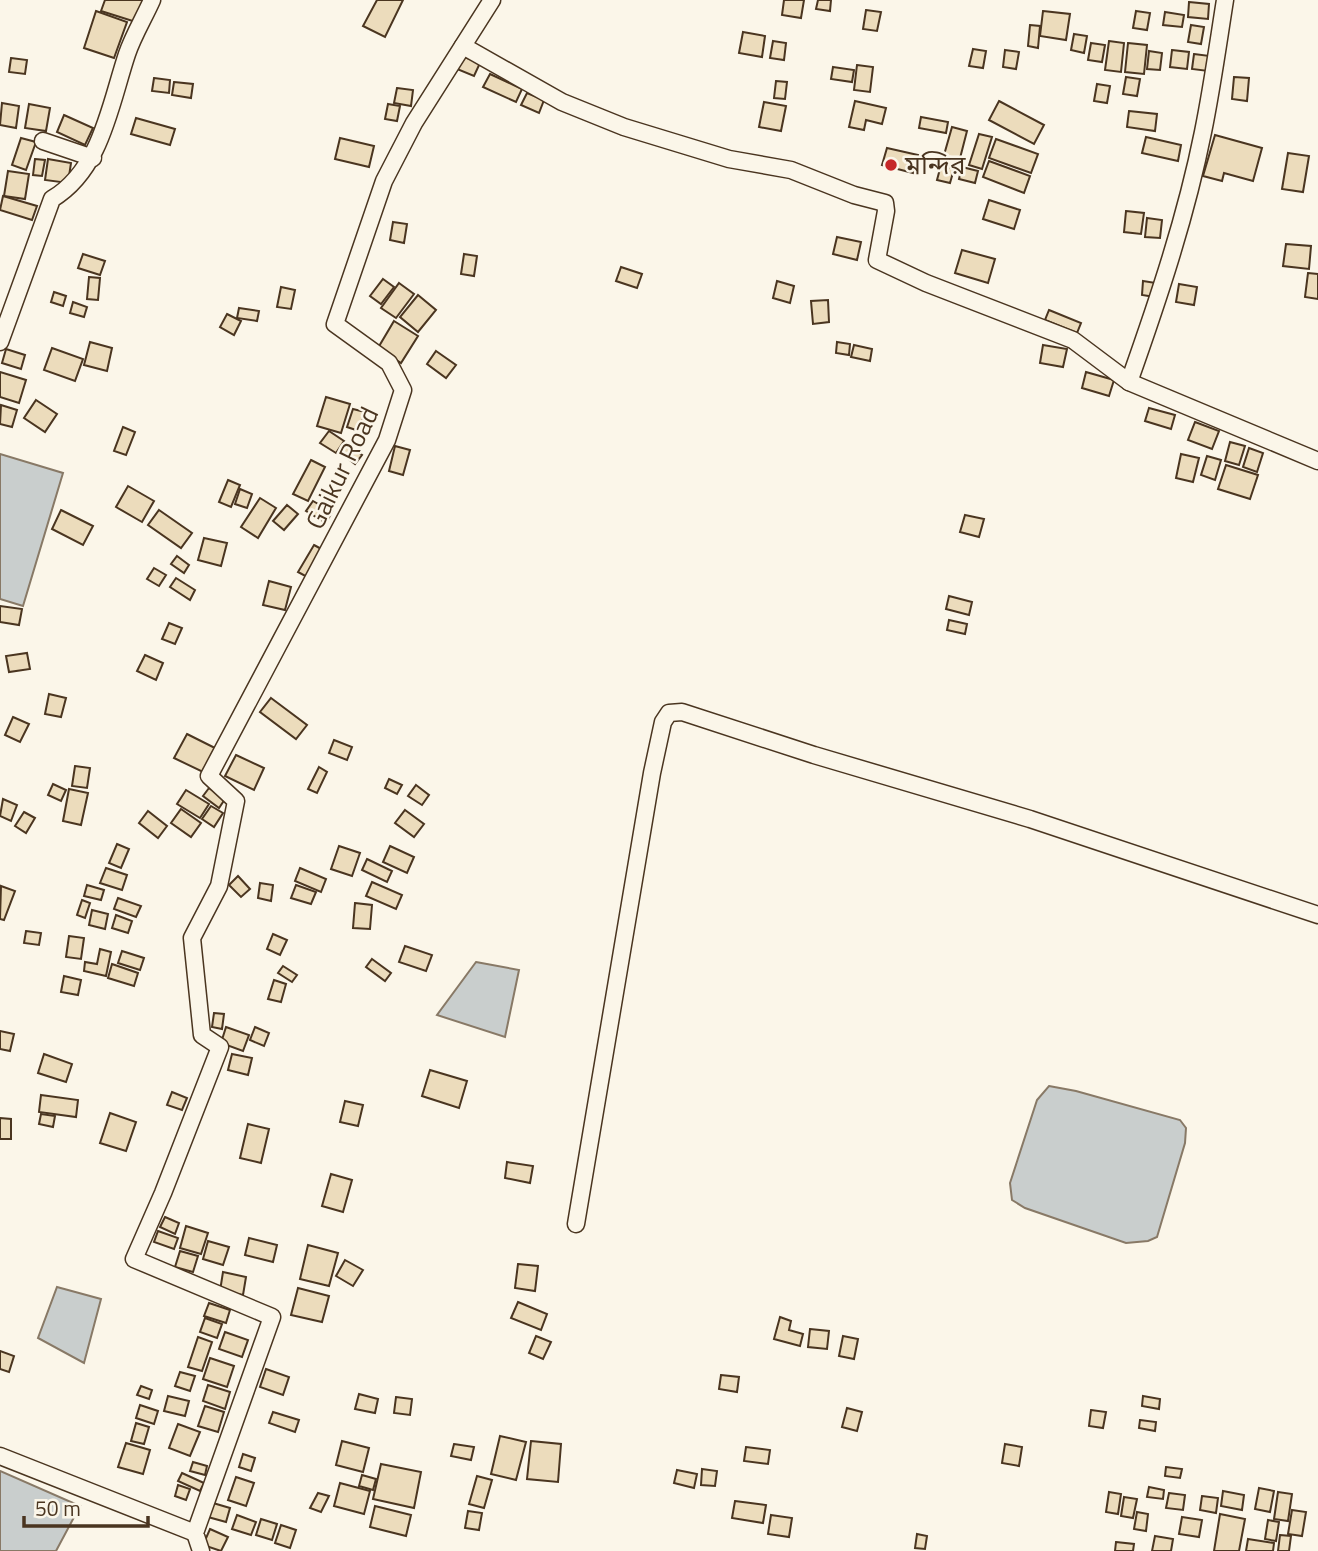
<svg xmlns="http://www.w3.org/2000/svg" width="1318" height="1551" font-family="'Titillium Web','Noto Sans Bengali',sans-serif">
<rect width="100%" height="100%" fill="#fbf6e9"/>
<g fill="#c9cecd" stroke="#887966" stroke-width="2">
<path d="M0,454L63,473L23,606L0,599Z"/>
<path d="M476,962L519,970L505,1037L437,1015Z"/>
<path d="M1049,1086L1076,1091L1180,1120L1186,1128L1185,1143L1157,1237L1148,1241L1126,1243L1025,1208L1012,1200L1010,1183L1037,1100Z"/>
<path d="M57,1287L101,1299L84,1363L38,1338Z"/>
<path d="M0,1471L80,1506L56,1551H0Z"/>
</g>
<g fill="#ecdcbc" stroke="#4a3520" stroke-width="2">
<path d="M105,0H146L139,23L101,11Z"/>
<path d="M377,0H403L385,37L363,26Z"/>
<path d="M784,0H804L801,18L782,15Z"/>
<path d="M818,0H831L830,11L816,9Z"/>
<path d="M1189,2L1209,4L1208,19L1188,17Z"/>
<path d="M866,10L881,12L877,31L863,29Z"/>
<path d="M96,11L127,22L114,58L84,48Z"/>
<path d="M1043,11L1070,14L1066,40L1040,36Z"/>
<path d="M1136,11L1150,13L1147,30L1133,28Z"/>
<path d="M1165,12L1184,15L1182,27L1163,25Z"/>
<path d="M1030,25L1040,26L1038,48L1028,46Z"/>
<path d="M1191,25L1204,27L1201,44L1188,42Z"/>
<path d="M743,32L765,36L762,57L739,53Z"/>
<path d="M1074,34L1087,36L1084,53L1071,50Z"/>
<path d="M773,41L786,43L784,60L770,58Z"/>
<path d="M1109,41L1124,43L1121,72L1105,70Z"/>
<path d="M1091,43L1105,45L1102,62L1088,60Z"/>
<path d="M1128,43L1147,45L1144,74L1125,72Z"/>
<path d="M973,49L986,51L983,68L969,66Z"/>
<path d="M1005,50L1019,52L1016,69L1003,67Z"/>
<path d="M1172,50L1189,52L1187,69L1170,67Z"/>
<path d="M1149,51L1162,53L1160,70L1147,69Z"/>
<path d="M1194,54L1210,56L1208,71L1192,69Z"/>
<path d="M462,56L480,63L474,76L457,69Z"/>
<path d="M11,58L27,60L25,74L9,72Z"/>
<path d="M857,65L873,67L870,92L854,90Z"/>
<path d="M833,67L854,70L852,82L831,79Z"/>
<path d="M490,74L522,89L516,102L483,87Z"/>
<path d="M1126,77L1140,79L1137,96L1123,94Z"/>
<path d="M1234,77L1249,78L1247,101L1232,99Z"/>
<path d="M154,78L170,80L169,93L152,91Z"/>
<path d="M776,81L787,82L785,99L774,98Z"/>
<path d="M174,82L193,84L191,98L172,95Z"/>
<path d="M1097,84L1110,86L1107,103L1094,101Z"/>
<path d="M397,88L413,90L411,106L394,103Z"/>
<path d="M527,93L544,100L539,113L521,105Z"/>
<path d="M855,101L886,108L882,124L866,120L864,130L849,127Z"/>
<path d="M999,101L1044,125L1034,144L989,120Z"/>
<path d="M764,102L786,106L781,131L759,127Z"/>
<path d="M2,103L19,106L16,128L0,125Z"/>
<path d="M29,104L50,108L46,131L25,128Z"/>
<path d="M388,104L400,106L397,121L385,119Z"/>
<path d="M1129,111L1157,114L1155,131L1127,127Z"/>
<path d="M64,115L93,128L85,145L57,132Z"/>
<path d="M921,117L948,122L946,133L919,128Z"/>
<path d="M136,118L175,129L170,145L131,134Z"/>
<path d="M952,127L967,131L958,166L942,162Z"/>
<path d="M979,134L992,137L982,169L969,165Z"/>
<path d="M1215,135L1262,148L1253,181L1224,173L1222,181L1203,176Z"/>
<path d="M1146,137L1181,145L1178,161L1142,153Z"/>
<path d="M21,138L36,142L26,170L12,165Z"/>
<path d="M340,138L374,146L369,167L335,159Z"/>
<path d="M996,139L1038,154L1031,173L989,158Z"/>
<path d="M887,148L918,155L913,173L882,165Z"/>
<path d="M1288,153L1309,156L1303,192L1282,189Z"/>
<path d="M35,159L45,160L42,176L33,175Z"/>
<path d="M48,159L71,163L68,183L45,180Z"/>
<path d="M989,161L1030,176L1024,193L983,177Z"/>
<path d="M941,165L954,169L950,183L937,180Z"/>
<path d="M962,167L978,171L975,183L959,179Z"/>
<path d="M8,171L29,174L25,199L4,196Z"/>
<path d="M3,196L37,206L32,220L0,210Z"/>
<path d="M989,200L1020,210L1014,229L983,219Z"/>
<path d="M1126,211L1144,213L1141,234L1124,232Z"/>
<path d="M1147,218L1162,220L1160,238L1145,237Z"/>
<path d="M393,222L407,224L404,243L390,240Z"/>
<path d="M837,237L861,242L857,260L833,254Z"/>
<path d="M1286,244L1311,246L1309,269L1283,266Z"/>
<path d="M962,250L995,259L988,283L955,273Z"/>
<path d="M83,254L105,261L100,275L78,268Z"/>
<path d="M464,254L477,256L474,276L461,274Z"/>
<path d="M621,267L642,274L637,288L616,281Z"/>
<path d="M1308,273L1318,274V299L1305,297Z"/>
<path d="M89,277L100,278L98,300L87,299Z"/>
<path d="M383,279L394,287L381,304L370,296Z"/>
<path d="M777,281L794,286L790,303L773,298Z"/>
<path d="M1143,281L1156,283L1155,297L1142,295Z"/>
<path d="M399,283L414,294L396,318L381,308Z"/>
<path d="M1179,284L1197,287L1194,305L1176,302Z"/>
<path d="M281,287L295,290L291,309L277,307Z"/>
<path d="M54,292L66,296L63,306L51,302Z"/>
<path d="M418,295L436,310L418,332L400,317Z"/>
<path d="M828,300L829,322L813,324L811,301Z"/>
<path d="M73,302L87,307L84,317L70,313Z"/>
<path d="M239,308L259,311L257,321L237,318Z"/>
<path d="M1049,310L1081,323L1077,333L1045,320Z"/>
<path d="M227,314L241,321L234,335L220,327Z"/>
<path d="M394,321L418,336L401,363L378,348Z"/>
<path d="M90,342L112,348L107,371L84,365Z"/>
<path d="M837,342L850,344L849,355L836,353Z"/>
<path d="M854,345L872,349L870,361L851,357Z"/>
<path d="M1043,345L1067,349L1063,367L1040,363Z"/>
<path d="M52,348L83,359L75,381L44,370Z"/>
<path d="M6,349L25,355L21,369L2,363Z"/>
<path d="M436,351L456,365L446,378L427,364Z"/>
<path d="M0,372L26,380L19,403L0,397Z"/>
<path d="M1086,372L1114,380L1109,396L1082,388Z"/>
<path d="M326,397L350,404L341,433L317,426Z"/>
<path d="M36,400L57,414L45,432L24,418Z"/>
<path d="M1,405L17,410L12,427L0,424Z"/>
<path d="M1149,408L1175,415L1171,429L1145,421Z"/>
<path d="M353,409L365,412L359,431L347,427Z"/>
<path d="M1195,422L1219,431L1212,449L1188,440Z"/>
<path d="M123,427L135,432L126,455L114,451Z"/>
<path d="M329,431L344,441L336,453L320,443Z"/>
<path d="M1230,442L1245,446L1239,465L1225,461Z"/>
<path d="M347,444L362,455L355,464L341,453Z"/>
<path d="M395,446L410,450L403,475L389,471Z"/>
<path d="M1249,448L1263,453L1257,472L1243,467Z"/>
<path d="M1181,454L1199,458L1193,482L1176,478Z"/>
<path d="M1207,456L1221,460L1215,480L1201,475Z"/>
<path d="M311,460L325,467L308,501L293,494Z"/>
<path d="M1226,465L1258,475L1250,499L1218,489Z"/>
<path d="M228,480L240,485L231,507L219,502Z"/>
<path d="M128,486L154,501L142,522L116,507Z"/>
<path d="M240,489L252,494L247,508L235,504Z"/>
<path d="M260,498L276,508L258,538L241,527Z"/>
<path d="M313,501L332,512L326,523L306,511Z"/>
<path d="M287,505L298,514L284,530L273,521Z"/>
<path d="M61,510L93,526L83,545L52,529Z"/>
<path d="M159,510L192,533L181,548L148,525Z"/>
<path d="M965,515L984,519L979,537L960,532Z"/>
<path d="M204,538L227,543L221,566L198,560Z"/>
<path d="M314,545L325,551L309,578L298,572Z"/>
<path d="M177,556L189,565L184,573L171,564Z"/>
<path d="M154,568L166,575L159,586L147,579Z"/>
<path d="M176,578L195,590L190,600L170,587Z"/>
<path d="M269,581L291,587L285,610L263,605Z"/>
<path d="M949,596L972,602L969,615L946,609Z"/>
<path d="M0,606L22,609L19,625L0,622Z"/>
<path d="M949,620L967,624L965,634L947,630Z"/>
<path d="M169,623L182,628L175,644L162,639Z"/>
<path d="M27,653L30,669L9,672L6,656Z"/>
<path d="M145,655L163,663L156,680L137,671Z"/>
<path d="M49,694L66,698L61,717L45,714Z"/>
<path d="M271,698L307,725L296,739L260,712Z"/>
<path d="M13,717L29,724L20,742L5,735Z"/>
<path d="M187,734L215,748L203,772L174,758Z"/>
<path d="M334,740L352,747L347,760L329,753Z"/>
<path d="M236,755L264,768L254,790L225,776Z"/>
<path d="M75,766L90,768L87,788L72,786Z"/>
<path d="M319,767L327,772L317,793L308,789Z"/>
<path d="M389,779L402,785L397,794L385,788Z"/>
<path d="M53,784L66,790L61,801L48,795Z"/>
<path d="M416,785L429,795L422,805L408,796Z"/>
<path d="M209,788L225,799L219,808L203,796Z"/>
<path d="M69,789L88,793L81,825L63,821Z"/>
<path d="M186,790L209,804L200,818L177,804Z"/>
<path d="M3,799L17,805L11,821L0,816Z"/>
<path d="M211,806L223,813L214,827L202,819Z"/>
<path d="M181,809L201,823L191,837L171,823Z"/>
<path d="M405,810L424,824L414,837L395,823Z"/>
<path d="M148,811L167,826L158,838L139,823Z"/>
<path d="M24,812L35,818L26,833L15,826Z"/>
<path d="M117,844L129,849L121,868L109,863Z"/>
<path d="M339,846L360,853L352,876L331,869Z"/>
<path d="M390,846L414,857L407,873L383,862Z"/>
<path d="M367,859L392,871L387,882L362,870Z"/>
<path d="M106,868L127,875L122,890L100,883Z"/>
<path d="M300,868L326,879L321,892L295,881Z"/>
<path d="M238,876L250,889L241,897L229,885Z"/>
<path d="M372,882L402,895L396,909L366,896Z"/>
<path d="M260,883L273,885L271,901L258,898Z"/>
<path d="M87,885L104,890L101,900L84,896Z"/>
<path d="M296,885L316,892L311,904L291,898Z"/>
<path d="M1,886L15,891L4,920L0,919Z"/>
<path d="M118,898L141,906L136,917L114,909Z"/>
<path d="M82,900L90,903L85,918L77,915Z"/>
<path d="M355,903L372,905L370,929L353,928Z"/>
<path d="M92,910L108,914L105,929L89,925Z"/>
<path d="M116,915L132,921L128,933L112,928Z"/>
<path d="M26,931L41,933L39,945L24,943Z"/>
<path d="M273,934L287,940L280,955L267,949Z"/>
<path d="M69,936L84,938L81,959L66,957Z"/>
<path d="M405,946L432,955L426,971L399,962Z"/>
<path d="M100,949L111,952L106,976L84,971L85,962L97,964Z"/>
<path d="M122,951L144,958L140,970L118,963Z"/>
<path d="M372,959L391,973L385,981L366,967Z"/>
<path d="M112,964L138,973L134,986L108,978Z"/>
<path d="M283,966L297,975L292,982L278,973Z"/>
<path d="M64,976L81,980L78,995L61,992Z"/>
<path d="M274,980L286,984L281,1002L268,999Z"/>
<path d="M214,1013L224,1014L222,1029L212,1027Z"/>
<path d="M226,1027L249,1035L243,1051L221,1043Z"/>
<path d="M255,1027L269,1033L264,1046L250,1040Z"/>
<path d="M0,1031L14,1034L10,1051L0,1049Z"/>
<path d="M44,1054L72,1064L66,1082L38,1073Z"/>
<path d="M232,1054L252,1058L248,1075L228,1070Z"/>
<path d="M430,1070L467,1081L459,1108L422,1096Z"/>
<path d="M172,1092L187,1098L182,1110L167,1105Z"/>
<path d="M41,1095L78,1100L76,1117L39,1112Z"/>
<path d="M345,1101L363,1105L358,1126L340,1122Z"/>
<path d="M110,1113L136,1122L126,1151L100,1143Z"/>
<path d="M41,1114L55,1116L53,1127L39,1124Z"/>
<path d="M0,1118L11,1119V1139H0Z"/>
<path d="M248,1124L269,1129L261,1163L240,1158Z"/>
<path d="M507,1162L533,1166L530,1183L505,1178Z"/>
<path d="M331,1174L352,1180L343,1212L322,1206Z"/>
<path d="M165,1217L179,1223L175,1234L160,1227Z"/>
<path d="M186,1226L208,1233L201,1254L180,1248Z"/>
<path d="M158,1231L178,1238L174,1249L154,1242Z"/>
<path d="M249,1238L277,1245L273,1262L245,1255Z"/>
<path d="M208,1241L229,1247L223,1265L203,1259Z"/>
<path d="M308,1245L338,1253L329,1286L300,1279Z"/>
<path d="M180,1251L198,1256L193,1272L175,1267Z"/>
<path d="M345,1260L363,1270L353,1286L336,1276Z"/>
<path d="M518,1264L538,1266L535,1291L515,1288Z"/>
<path d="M223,1272L246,1277L243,1295L220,1291Z"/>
<path d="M298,1288L329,1296L322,1322L291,1315Z"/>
<path d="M518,1302L547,1314L541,1330L511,1318Z"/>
<path d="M209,1303L230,1310L226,1323L204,1316Z"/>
<path d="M780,1317L791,1321L789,1330L803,1334L800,1346L774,1339Z"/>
<path d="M205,1318L222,1324L217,1338L200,1332Z"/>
<path d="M810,1329L829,1331L827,1349L808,1347Z"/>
<path d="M225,1332L248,1340L242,1357L219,1349Z"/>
<path d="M536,1336L551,1342L543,1359L529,1353Z"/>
<path d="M843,1336L858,1339L854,1359L839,1356Z"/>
<path d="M198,1337L212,1342L202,1371L188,1367Z"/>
<path d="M0,1351L14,1356L9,1372L0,1369Z"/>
<path d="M210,1358L234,1366L227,1387L203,1379Z"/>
<path d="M266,1369L289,1377L283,1395L260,1387Z"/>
<path d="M180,1372L195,1376L190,1391L175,1386Z"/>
<path d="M721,1375L739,1377L737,1392L719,1389Z"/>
<path d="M208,1385L230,1392L225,1409L203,1401Z"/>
<path d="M141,1386L152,1390L149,1399L137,1395Z"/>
<path d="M359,1394L378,1399L375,1413L355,1409Z"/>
<path d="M168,1396L189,1401L185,1416L164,1411Z"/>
<path d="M1143,1396L1160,1399L1159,1409L1142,1406Z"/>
<path d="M396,1397L412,1399L410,1415L394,1413Z"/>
<path d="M140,1405L158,1411L154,1424L136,1418Z"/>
<path d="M205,1406L224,1412L218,1432L198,1426Z"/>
<path d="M847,1408L862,1412L857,1431L842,1427Z"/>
<path d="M1091,1410L1106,1412L1103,1428L1089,1426Z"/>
<path d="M273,1412L299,1420L295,1432L269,1423Z"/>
<path d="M1140,1420L1156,1422L1155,1431L1139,1428Z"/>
<path d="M136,1423L149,1427L144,1444L131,1441Z"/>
<path d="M178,1424L200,1432L190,1456L169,1448Z"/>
<path d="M500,1436L526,1442L516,1480L491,1474Z"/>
<path d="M342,1441L369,1448L363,1472L336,1465Z"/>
<path d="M531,1441L561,1444L558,1482L527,1479Z"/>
<path d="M126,1443L150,1450L143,1474L118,1467Z"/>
<path d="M454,1444L474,1447L471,1460L451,1456Z"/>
<path d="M1005,1444L1022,1447L1019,1466L1002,1463Z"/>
<path d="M746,1447L770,1450L768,1464L744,1461Z"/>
<path d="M243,1454L255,1458L251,1471L239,1467Z"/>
<path d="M193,1462L207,1466L205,1475L190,1471Z"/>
<path d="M381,1464L421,1472L414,1508L373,1499Z"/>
<path d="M1166,1467L1182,1469L1180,1478L1165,1476Z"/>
<path d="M702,1469L717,1471L715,1486L701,1485Z"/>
<path d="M677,1470L697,1474L694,1488L674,1483Z"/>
<path d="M182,1473L204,1483L200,1491L178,1481Z"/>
<path d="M362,1475L376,1479L373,1490L359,1486Z"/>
<path d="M477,1476L492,1480L484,1508L469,1504Z"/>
<path d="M236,1477L254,1483L246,1506L228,1500Z"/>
<path d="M340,1483L370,1491L364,1514L334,1506Z"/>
<path d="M178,1485L190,1489L186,1500L175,1496Z"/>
<path d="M1149,1487L1164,1490L1163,1499L1147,1497Z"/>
<path d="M1259,1488L1274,1491L1270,1512L1255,1509Z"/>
<path d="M1223,1491L1244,1495L1242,1510L1221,1506Z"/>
<path d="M1109,1492L1121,1494L1118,1514L1106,1512Z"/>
<path d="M1278,1492L1292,1494L1288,1521L1274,1519Z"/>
<path d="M318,1493L329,1496L321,1512L310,1508Z"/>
<path d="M1169,1493L1185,1495L1183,1510L1166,1508Z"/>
<path d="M1202,1496L1218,1498L1216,1513L1200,1510Z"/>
<path d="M1124,1497L1137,1499L1133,1518L1121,1516Z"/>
<path d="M735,1501L766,1505L763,1523L732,1518Z"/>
<path d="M213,1503L230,1508L226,1522L208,1517Z"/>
<path d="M375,1506L411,1515L406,1536L370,1527Z"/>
<path d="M1292,1510L1306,1512L1302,1536L1288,1534Z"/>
<path d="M468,1511L482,1513L479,1530L465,1528Z"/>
<path d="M1137,1512L1148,1514L1146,1531L1134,1529Z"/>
<path d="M1220,1514L1245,1519L1239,1551H1214Z"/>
<path d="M237,1515L256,1522L251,1535L232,1529Z"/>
<path d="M771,1515L792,1518L789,1537L768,1534Z"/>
<path d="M1182,1517L1202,1520L1199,1537L1179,1534Z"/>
<path d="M261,1519L277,1524L272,1540L256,1535Z"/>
<path d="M1268,1520L1279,1522L1276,1541L1265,1539Z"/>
<path d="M281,1525L296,1530L290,1548L275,1543Z"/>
<path d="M210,1529L228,1537L221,1551L203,1545Z"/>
<path d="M917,1534L927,1536L925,1549L915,1548Z"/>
<path d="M1280,1535L1291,1536L1289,1551H1278Z"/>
<path d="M1155,1536L1173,1539L1171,1551H1152Z"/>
<path d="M1248,1539L1274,1543L1273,1551H1246Z"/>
<path d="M1116,1542L1134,1544L1133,1551H1115Z"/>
</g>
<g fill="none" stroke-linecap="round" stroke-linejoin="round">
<g stroke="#4a3520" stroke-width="19">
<g id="minor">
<path d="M1225,0C1218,44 1212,88 1203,132C1186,217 1158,300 1129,382L1318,461"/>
<path d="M463,46L562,102L624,127L729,159L791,170L854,195L885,203L886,211L877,260L926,283L1073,340L1129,382"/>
<path d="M43,141L93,158"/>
<path d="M0,342L52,199C101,170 110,105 127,54C133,36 144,18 152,0"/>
<path d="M576,1224L652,773L663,722L669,713L682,712L814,755L1030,819L1318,915"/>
<path d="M0,1456L195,1533"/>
<path d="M201,1551L195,1533L272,1317L134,1259L163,1193L220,1047L202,1035L192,938L219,886L236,801L209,776L387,440L403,390L389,363L335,324L384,181L414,123L492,0"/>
</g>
</g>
<use href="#minor" stroke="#fbf6e9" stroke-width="16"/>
</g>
<circle fill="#c62828" stroke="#fbf6e9" stroke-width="2.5" cx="891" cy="165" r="7"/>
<g text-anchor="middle" stroke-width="5" stroke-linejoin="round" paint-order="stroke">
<g font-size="26" fill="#4a3520" stroke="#fbf6e9" text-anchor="start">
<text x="905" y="174">মন্দির</text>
</g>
<g font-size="26" fill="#4a3520" stroke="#fbf6e9">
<text transform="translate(342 468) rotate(-64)" y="9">Gaikur Road</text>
</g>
</g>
<path d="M24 1516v10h124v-10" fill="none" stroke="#4a3520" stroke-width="3.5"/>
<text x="35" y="1516" font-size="21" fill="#4a3520" stroke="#fbf6e9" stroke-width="5" paint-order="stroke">50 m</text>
</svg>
